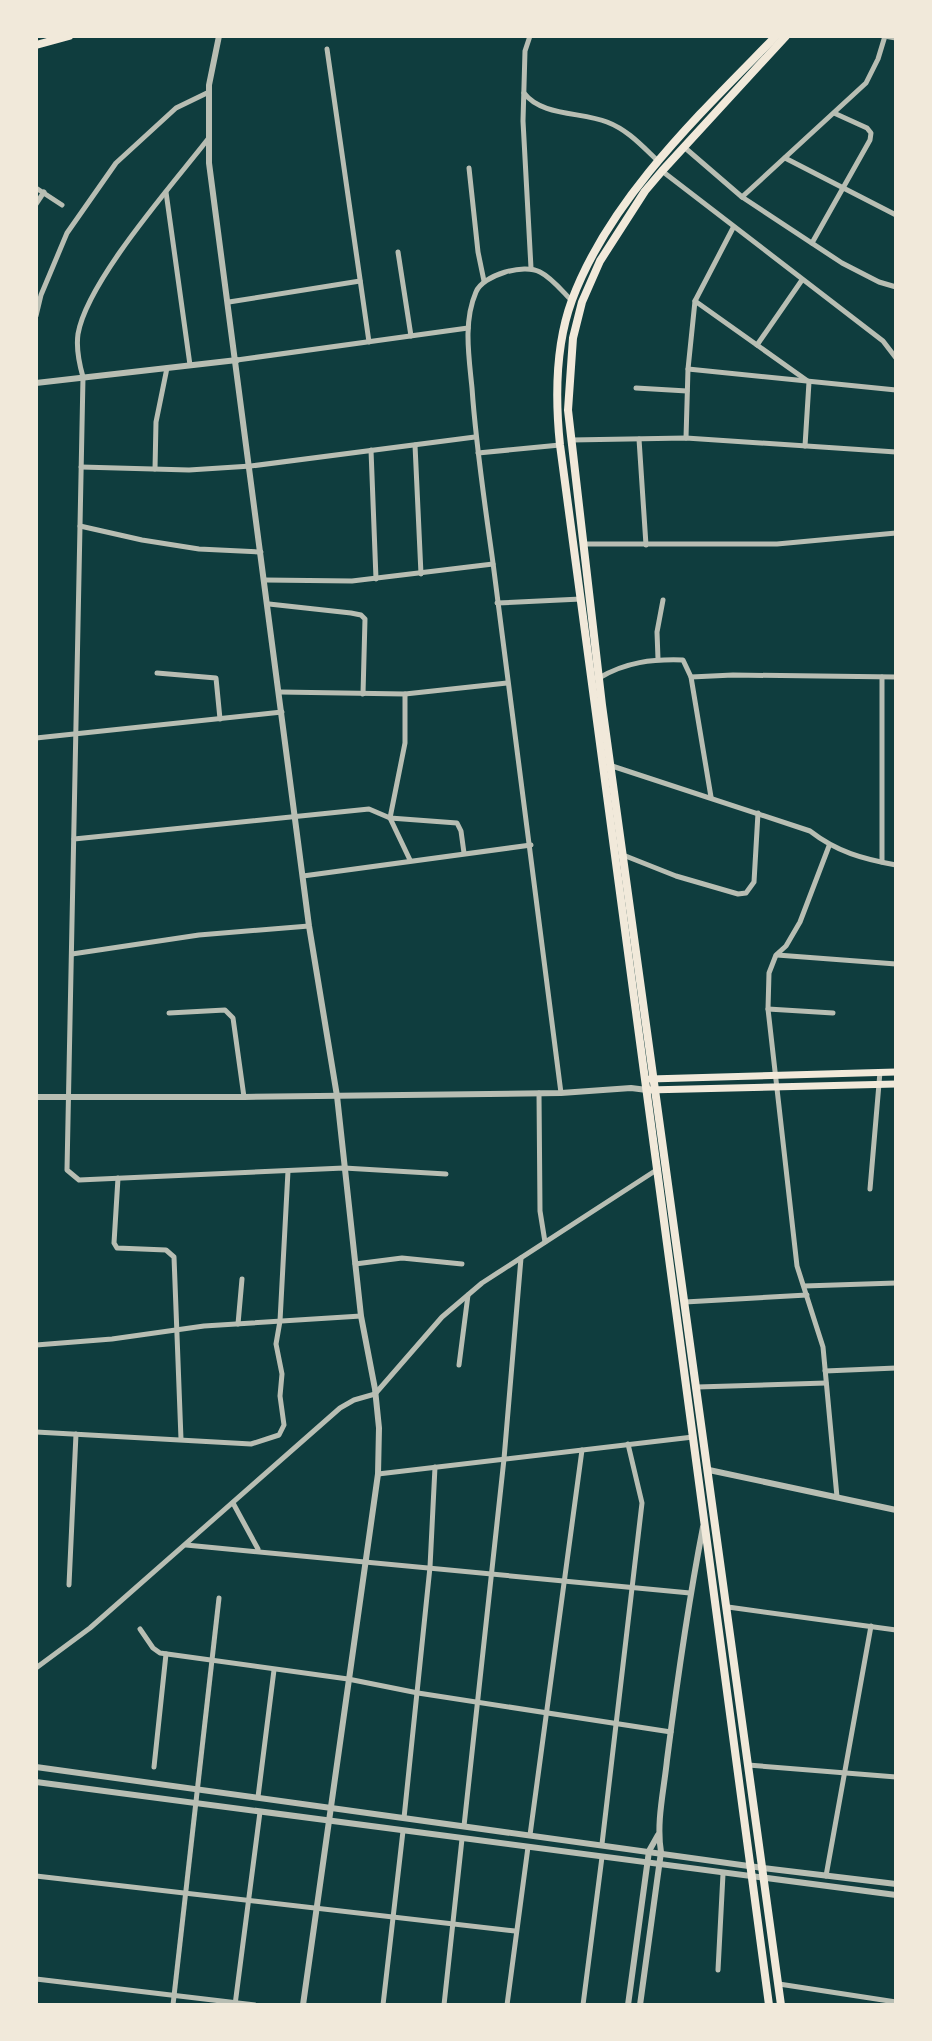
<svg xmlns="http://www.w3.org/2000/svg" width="932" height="2041" font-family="Rubik,sans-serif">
<rect width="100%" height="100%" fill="#0f3d3e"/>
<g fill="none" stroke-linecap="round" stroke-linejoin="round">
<g stroke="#b8beb3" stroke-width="5">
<path d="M530,36L525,51L523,121L531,268"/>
<path d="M884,36L896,38"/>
<path d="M327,49L369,342"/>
<path d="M524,93C541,116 582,112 607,122C628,130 642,146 658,161"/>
<path d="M208,139C173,184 87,281 78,334C76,348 79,363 83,377L67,1170L79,1180L344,1168L446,1174"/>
<path d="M684,147L742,197L842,263L879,282L896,287"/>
<path d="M785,158L896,215"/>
<path d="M469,168L478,252L484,281"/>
<path d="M662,171L883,341L896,358"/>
<path d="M36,188L62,205"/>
<path d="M166,192L190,365"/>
<path d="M742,197L866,83L878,59L885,36"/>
<path d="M36,204L44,192"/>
<path d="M812,243L870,140L871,133L867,128L834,113"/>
<path d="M398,252L411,336"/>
<path d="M695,301L809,382L805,446"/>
<path d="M229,302L360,281"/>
<path d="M36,316L41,295L67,233L116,163L176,108L209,92"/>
<path d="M757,345L802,280"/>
<path d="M237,360L468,328"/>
<path d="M688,369L896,390"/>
<path d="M636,388L687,391"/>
<path d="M686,438L688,369L695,301L733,228"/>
<path d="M639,439L646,545"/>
<path d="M571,440L686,438L896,452"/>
<path d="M415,445L421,574"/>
<path d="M371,450L376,579"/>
<path d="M478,453L560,445"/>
<path d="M81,467L189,470L251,466L475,437"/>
<path d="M155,469L156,422L167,368"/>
<path d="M80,526L142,540L199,549L261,552"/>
<path d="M585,544H777L896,533"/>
<path d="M265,580L352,581L493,564"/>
<path d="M497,603L581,599"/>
<path d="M269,604L351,613L361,615L365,619L363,694"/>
<path d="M658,659L657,632L663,600"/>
<path d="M157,673L216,678L220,719"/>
<path d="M691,677L733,675L896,677"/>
<path d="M599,678C626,662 652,659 683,660L691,677L711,797"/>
<path d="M280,692L405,694L507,683"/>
<path d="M405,694V743L390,818L410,860"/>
<path d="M36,738L282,712"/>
<path d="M612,766L810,831C837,852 863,859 896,865"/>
<path d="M74,839L369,809L390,818L457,823L461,831L464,853"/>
<path d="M829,846L800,922L786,946L776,955L769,973L768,1009L797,1266L823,1347L837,1497"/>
<path d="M623,855L676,876L738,894L746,893L754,882L758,813"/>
<path d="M882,862V677"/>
<path d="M303,876L531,845"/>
<path d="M72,954L199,935L309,926"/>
<path d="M777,955L896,964"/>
<path d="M768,1009L833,1013"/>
<path d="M169,1013L225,1010L233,1018L244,1097"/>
<path d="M539,1093L540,1211L545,1242"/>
<path d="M561,1093C539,916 515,740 493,563C485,505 476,447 472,388C469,357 463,322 476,292C483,275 524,263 540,272C552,278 562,291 571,300"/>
<path d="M118,1178L114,1243L117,1248L166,1250L174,1257L181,1439"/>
<path d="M870,1189L880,1072"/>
<path d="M355,1264L402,1258L462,1264"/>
<path d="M804,1286L896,1283"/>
<path d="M685,1302L807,1295"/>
<path d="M238,1324L242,1279"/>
<path d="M36,1345L112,1339L204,1326L361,1316"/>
<path d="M459,1365L468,1295"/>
<path d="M825,1371L896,1368"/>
<path d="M697,1387L826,1383"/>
<path d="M36,1432L251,1444L279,1435L284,1425L280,1396L282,1374L276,1344L280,1321L288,1171"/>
<path d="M378,1474L693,1437"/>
<path d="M233,1503L258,1549"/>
<path d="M186,1545L690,1593"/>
<path d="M69,1585L76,1434"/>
<path d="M728,1607L896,1630"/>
<path d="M140,1629L153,1648L160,1653L348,1679L418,1693L671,1732"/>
<path d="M36,1668L90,1628L340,1408L354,1400L375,1394L442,1317L482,1283L658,1169"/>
<path d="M748,1765L896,1777"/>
<path d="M154,1767L166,1654"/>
<path d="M258,1797L274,1670"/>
<path d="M404,1818L430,1567L435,1467"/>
<path d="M464,1826L504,1459L521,1258"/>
<path d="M530,1835L582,1450"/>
<path d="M602,1844L642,1503L628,1444"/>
<path d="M36,1876L515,1931"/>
<path d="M826,1876L871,1626"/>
<path d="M718,1970L723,1874"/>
<path d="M36,1979L255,2005"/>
<path d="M779,1984L896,2002"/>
<path d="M173,2005L219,1598"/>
<path d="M235,2005L260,1812"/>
<path d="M383,2005L403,1831"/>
<path d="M444,2005L462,1839"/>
<path d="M507,2005L528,1847"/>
<path d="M583,2005L602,1857"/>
</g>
<g stroke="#b8beb3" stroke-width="6">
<path d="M219,36L209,85V163L309,926L337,1096L361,1316L375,1389L379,1428L378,1474L303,2005"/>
<path d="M36,383L237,360"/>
<path d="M36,1097H244L561,1093L631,1088L647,1090"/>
<path d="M709,1470L896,1510"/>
<path d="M36,1767L763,1868L896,1884"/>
<path d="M36,1782L896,1895"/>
<path d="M628,2005L649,1851L658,1835"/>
<path d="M640,2005L661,1852C656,1822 664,1790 667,1760C677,1682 688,1604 703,1527"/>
</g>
<g stroke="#f1e9da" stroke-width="7">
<path d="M650,1079L896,1072"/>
<path d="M647,1090L896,1084"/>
</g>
<g stroke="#f1e9da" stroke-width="8">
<path d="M36,45L69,36"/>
<path d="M769,2005L560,445C555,397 555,346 572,300C610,198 702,112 776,36"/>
<path d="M781,2005L602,705L568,410L573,338L582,302L600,261L645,191L662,171L786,36"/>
</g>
</g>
<rect width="932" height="2041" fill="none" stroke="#f1e9da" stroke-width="76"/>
</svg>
